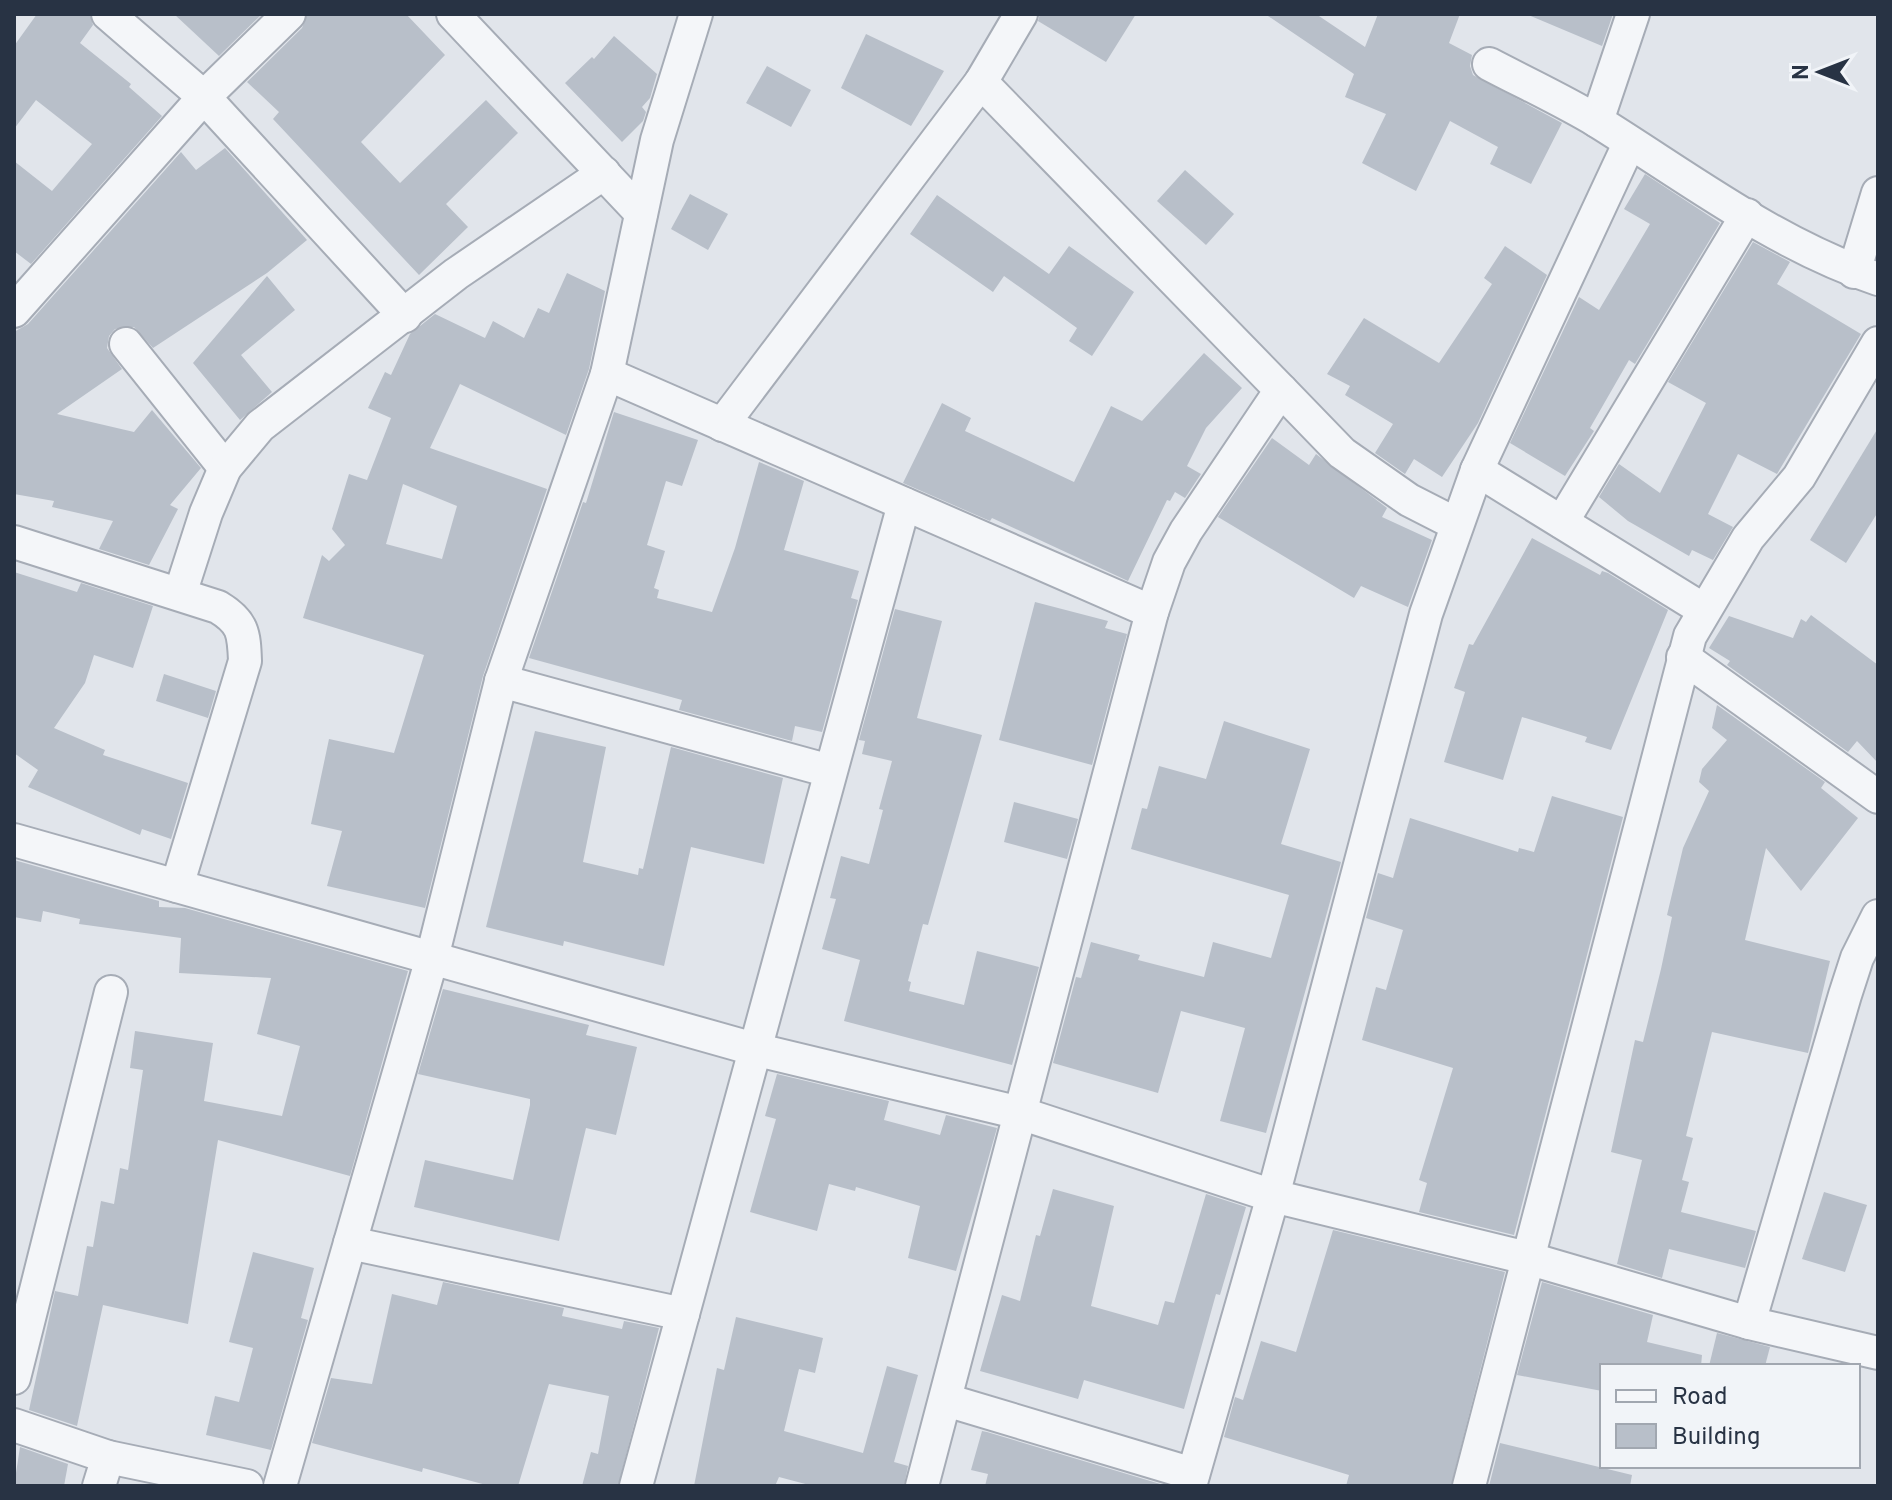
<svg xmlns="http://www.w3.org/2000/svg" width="1892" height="1500" font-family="Overpass,sans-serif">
<rect width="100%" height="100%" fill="#e1e5eb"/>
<g fill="#b8bfc9" fill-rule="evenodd">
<path d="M37,14H90L93,25L80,43L131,84L129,87L162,116L31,264L14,251V161L52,191L92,144L36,100L14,129V46Z"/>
<path d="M174,14H262L219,56Z"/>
<path d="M307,14H406L445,55L361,142L400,183L486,100L518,133L446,204L468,227L419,275L273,119L279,112L247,82L302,28Z"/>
<path d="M1040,14H1136L1106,62L1038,21Z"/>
<path d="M1265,14H1316L1365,47L1378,14H1460L1449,43L1472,55L1470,66L1473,75L1562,123L1531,184L1490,164L1498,147L1450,121L1416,191L1362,163L1386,114L1345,97L1354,74Z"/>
<path d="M1526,14H1613L1602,46Z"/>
<path d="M866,34L944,71L911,126L841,88Z"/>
<path d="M614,36L657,74L650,98L642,107L646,112L643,121L622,142L565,83L592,57L594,59Z"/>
<path d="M767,66L811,90L791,127L746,103Z"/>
<path d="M225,148L307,240L267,273L153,348L134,327L115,329L109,336L107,348L122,369L57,414L134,432L152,410L201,468L170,505L178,509L149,565L99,549L113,521L52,507L54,501L14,494V332L28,324L181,152L196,170Z"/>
<path d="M1185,170L1234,214L1206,245L1157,201Z"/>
<path d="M1645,174L1720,223L1635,364L1629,360L1590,428L1594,431L1565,476L1510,443L1579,297L1599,310L1650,224L1624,209Z"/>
<path d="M690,194L728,214L708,250L671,229Z"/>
<path d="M937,195L1049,274L1069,246L1134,292L1092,356L1069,341L1077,328L1004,276L993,292L910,234Z"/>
<path d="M1753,242L1790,262L1777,284L1861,334L1777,474L1738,454L1708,514L1733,527L1713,560L1692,550L1689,556L1628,521L1599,497L1619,464L1660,493L1706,403L1668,382Z"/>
<path d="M1505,246L1547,275L1478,423L1442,477L1414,459L1405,474L1375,453L1393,424L1345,395L1350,386L1327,374L1364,318L1439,363L1492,284L1484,278Z"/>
<path d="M567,273L605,291L589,369L566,435L460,384L430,448L547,489L483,676L425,908L327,886L342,831L311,824L329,739L394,753L424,655L303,618L322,555L329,561L345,545L332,529L349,474L367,480L391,418L368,408L385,372L391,375L410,334L435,314L485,338L493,321L524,338L538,308L549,313ZM403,484L457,506L442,559L386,544Z"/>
<path d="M267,276L295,310L241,355L272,392L240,420L193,363Z"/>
<path d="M1204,353L1242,388L1206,428L1187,466L1201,474L1185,498L1175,492L1170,501L1167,500L1128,581L992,518L990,521L903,483L942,403L971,418L965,431L1074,482L1111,406L1142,421Z"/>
<path d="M614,412L698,440L682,486L666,481L647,545L665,551L654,588L659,590L657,598L712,612L735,548L759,462L804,481L784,550L859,571L851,598L858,600L822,732L795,726L792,741L679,710L682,700L529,658L583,502L586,503Z"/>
<path d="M1878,428V512L1846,563L1810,540Z"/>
<path d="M1272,438L1309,465L1316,454L1387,508L1382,517L1432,540L1408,607L1361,586L1354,598L1218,517Z"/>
<path d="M1532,538L1600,575L1602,571L1608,573L1668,610L1611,750L1585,742L1587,737L1522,717L1503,780L1444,762L1465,692L1454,688L1469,644L1473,645Z"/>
<path d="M14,572L77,592L81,583L153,606L133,668L94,655L85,683L54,728L105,750L103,755L188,783L171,839L142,829L140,835L28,787L38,770L14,753Z"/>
<path d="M1035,602L1108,621L1105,628L1127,634L1092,765L999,740Z"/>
<path d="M895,609L942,621L917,718L982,735L928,925L923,924L908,981L911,982L909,991L964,1005L977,951L1039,967L1012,1065L844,1021L860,960L822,949L836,899L830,898L841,856L869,864L883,810L879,809L892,761L862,754L865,741L859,740Z"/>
<path d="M1811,615L1878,665V763L1857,741L1848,752L1727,665L1730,661L1709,648L1729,616L1793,638L1801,619L1806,622Z"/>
<path d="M164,674L216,691L208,718L156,701Z"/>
<path d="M1717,705L1825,782L1821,788L1858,818L1801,891L1766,848L1745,940L1830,961L1808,1053L1712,1032L1686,1136L1693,1138L1682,1180L1689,1182L1681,1212L1756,1231L1745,1268L1669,1249L1662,1278L1617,1264L1642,1160L1611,1152L1635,1040L1643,1042L1661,969L1672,917L1667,915L1683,848L1709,791L1699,782L1702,769L1727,740L1712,728Z"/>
<path d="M1224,721L1310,749L1281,844L1341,862L1266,1133L1220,1121L1245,1028L1181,1011L1158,1093L1053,1063L1076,977L1081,978L1091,942L1140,955L1138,960L1204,977L1213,942L1271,958L1289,895L1131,849L1142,808L1147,809L1159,766L1206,779Z"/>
<path d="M535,731L606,747L583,862L638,875L639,868L643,869L671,747L783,778L764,864L691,847L664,966L564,941L563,946L486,927Z"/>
<path d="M1552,796L1623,817L1514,1235L1419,1212L1427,1183L1419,1180L1453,1068L1362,1040L1376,987L1386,990L1403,930L1366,918L1378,873L1393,878L1410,818L1518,852L1519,848L1534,852Z"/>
<path d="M1014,802L1078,819L1067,859L1004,842Z"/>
<path d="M14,860L159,901V907L185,908L408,971L350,1176L218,1140L188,1324L103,1305L77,1426L29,1410L55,1291L78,1296L87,1246L93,1247L101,1201L114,1204L120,1168L128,1170L143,1070L130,1068L135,1031L213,1043L204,1101L282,1116L300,1046L257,1034L271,978L179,973L181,938L79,924L80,919L43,911L41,922L14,917Z"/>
<path d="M443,989L589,1025L586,1035L637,1047L616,1135L586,1128L559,1241L414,1207L425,1160L513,1180L530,1105V1099L418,1074Z"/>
<path d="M777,1074L889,1101L884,1120L940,1135L946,1115L997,1128L956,1271L908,1258L920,1206L856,1187L855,1191L829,1184L817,1231L750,1212L776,1119L765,1116Z"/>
<path d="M1053,1189L1114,1206L1091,1306L1158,1325L1165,1301L1174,1303L1206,1194L1246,1207L1220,1295L1216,1294L1184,1409L1084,1380L1078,1399L980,1371L1002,1295L1020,1301L1036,1235L1040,1236Z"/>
<path d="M1824,1192L1867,1205L1845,1272L1802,1259Z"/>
<path d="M1333,1230L1505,1272L1451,1486H1346L1349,1475L1224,1437L1235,1397L1243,1400L1261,1341L1296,1352Z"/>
<path d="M253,1252L314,1268L301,1318L308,1320L271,1450L206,1435L215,1396L239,1402L253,1348L229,1342Z"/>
<path d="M443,1282L564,1308L562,1316L622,1329L624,1321L659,1328L618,1486H582L591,1452L598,1454L609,1396L549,1384L518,1486H490L423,1468L422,1472L312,1443L331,1378L372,1384L392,1294L437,1305Z"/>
<path d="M1542,1282L1653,1315L1647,1342L1702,1355L1701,1366H1602V1391L1517,1375Z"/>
<path d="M736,1317L823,1338L815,1373L799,1369L784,1431L863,1453L887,1366L918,1375L894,1462L908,1466L904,1486H813L779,1477L775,1486H694L717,1368L724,1370Z"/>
<path d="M1717,1333L1770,1347L1765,1366H1709Z"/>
<path d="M982,1431L987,1432L1167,1486H985L988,1474L971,1470Z"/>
<path d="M1500,1443L1632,1475L1630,1486H1489Z"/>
<path d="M20,1447L68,1464L64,1486H14Z"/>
</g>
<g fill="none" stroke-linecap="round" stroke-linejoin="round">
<g stroke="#a6acb6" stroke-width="36">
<g id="minor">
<path d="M108,14L204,97L405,316"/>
<path d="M453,14L641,213"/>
<path d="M1489,64C1525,83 1562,100 1597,121C1687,177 1776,245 1878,279"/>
<path d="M1597,121L1633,14"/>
<path d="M1854,272L1878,193"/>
<path d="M14,311L204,97L289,14"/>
<path d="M126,344L225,468"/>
<path d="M607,374L1152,612"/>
<path d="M1281,390L1342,453L1409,500L1456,524"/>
<path d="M722,425L981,82L1021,14"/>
<path d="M1477,470L1704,610"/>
<path d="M1562,522L1747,215"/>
<path d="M14,542L218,607C243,622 244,633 245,661L177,886"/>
<path d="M180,594L206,513L225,468L260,426L456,274L604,173"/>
<path d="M1683,657L1878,797"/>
<path d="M501,681L830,771"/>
<path d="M14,840L754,1049L1020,1113L1273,1196L1527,1258L1749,1323L1878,1353"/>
<path d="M350,1243L683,1314"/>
<path d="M1749,1323L1845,995L1857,958L1878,916"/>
<path d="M14,1378L111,992"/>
<path d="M946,1400L1193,1474"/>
<path d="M14,1425L108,1457L247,1486"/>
<path d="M99,1486L108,1457"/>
<path d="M280,1486L432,958L501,681L607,374L657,140L696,14"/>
<path d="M636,1486L904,504"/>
<path d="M922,1486L1152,612L1169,562L1186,531L1281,390L981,82"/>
<path d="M1190,1486L1273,1196L1426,614L1477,470L1629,144"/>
<path d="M1469,1486L1690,636L1748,538L1799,477L1878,343"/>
</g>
</g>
<use href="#minor" stroke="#f4f6f9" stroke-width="32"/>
</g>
<rect width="1892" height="1500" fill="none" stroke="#283344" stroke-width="32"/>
<rect x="1600" y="1364" width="260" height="104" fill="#f1f4f8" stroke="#a1a7b0" stroke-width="2"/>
<rect x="1616" y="1390" width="40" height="12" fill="#f4f6f9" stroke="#a1a7b0" stroke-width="2"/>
<text x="1672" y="1404" font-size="24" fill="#283344">Road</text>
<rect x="1616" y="1424" width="40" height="24" fill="#b8bfc9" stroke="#a1a7b0" stroke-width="2"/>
<text x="1672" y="1444" font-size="24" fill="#283344">Building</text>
<g transform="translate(1820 72) rotate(270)" stroke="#f1f4f8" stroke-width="6" paint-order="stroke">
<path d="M0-6L14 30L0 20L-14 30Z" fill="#283344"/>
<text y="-12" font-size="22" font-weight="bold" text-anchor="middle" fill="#283344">N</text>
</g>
</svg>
